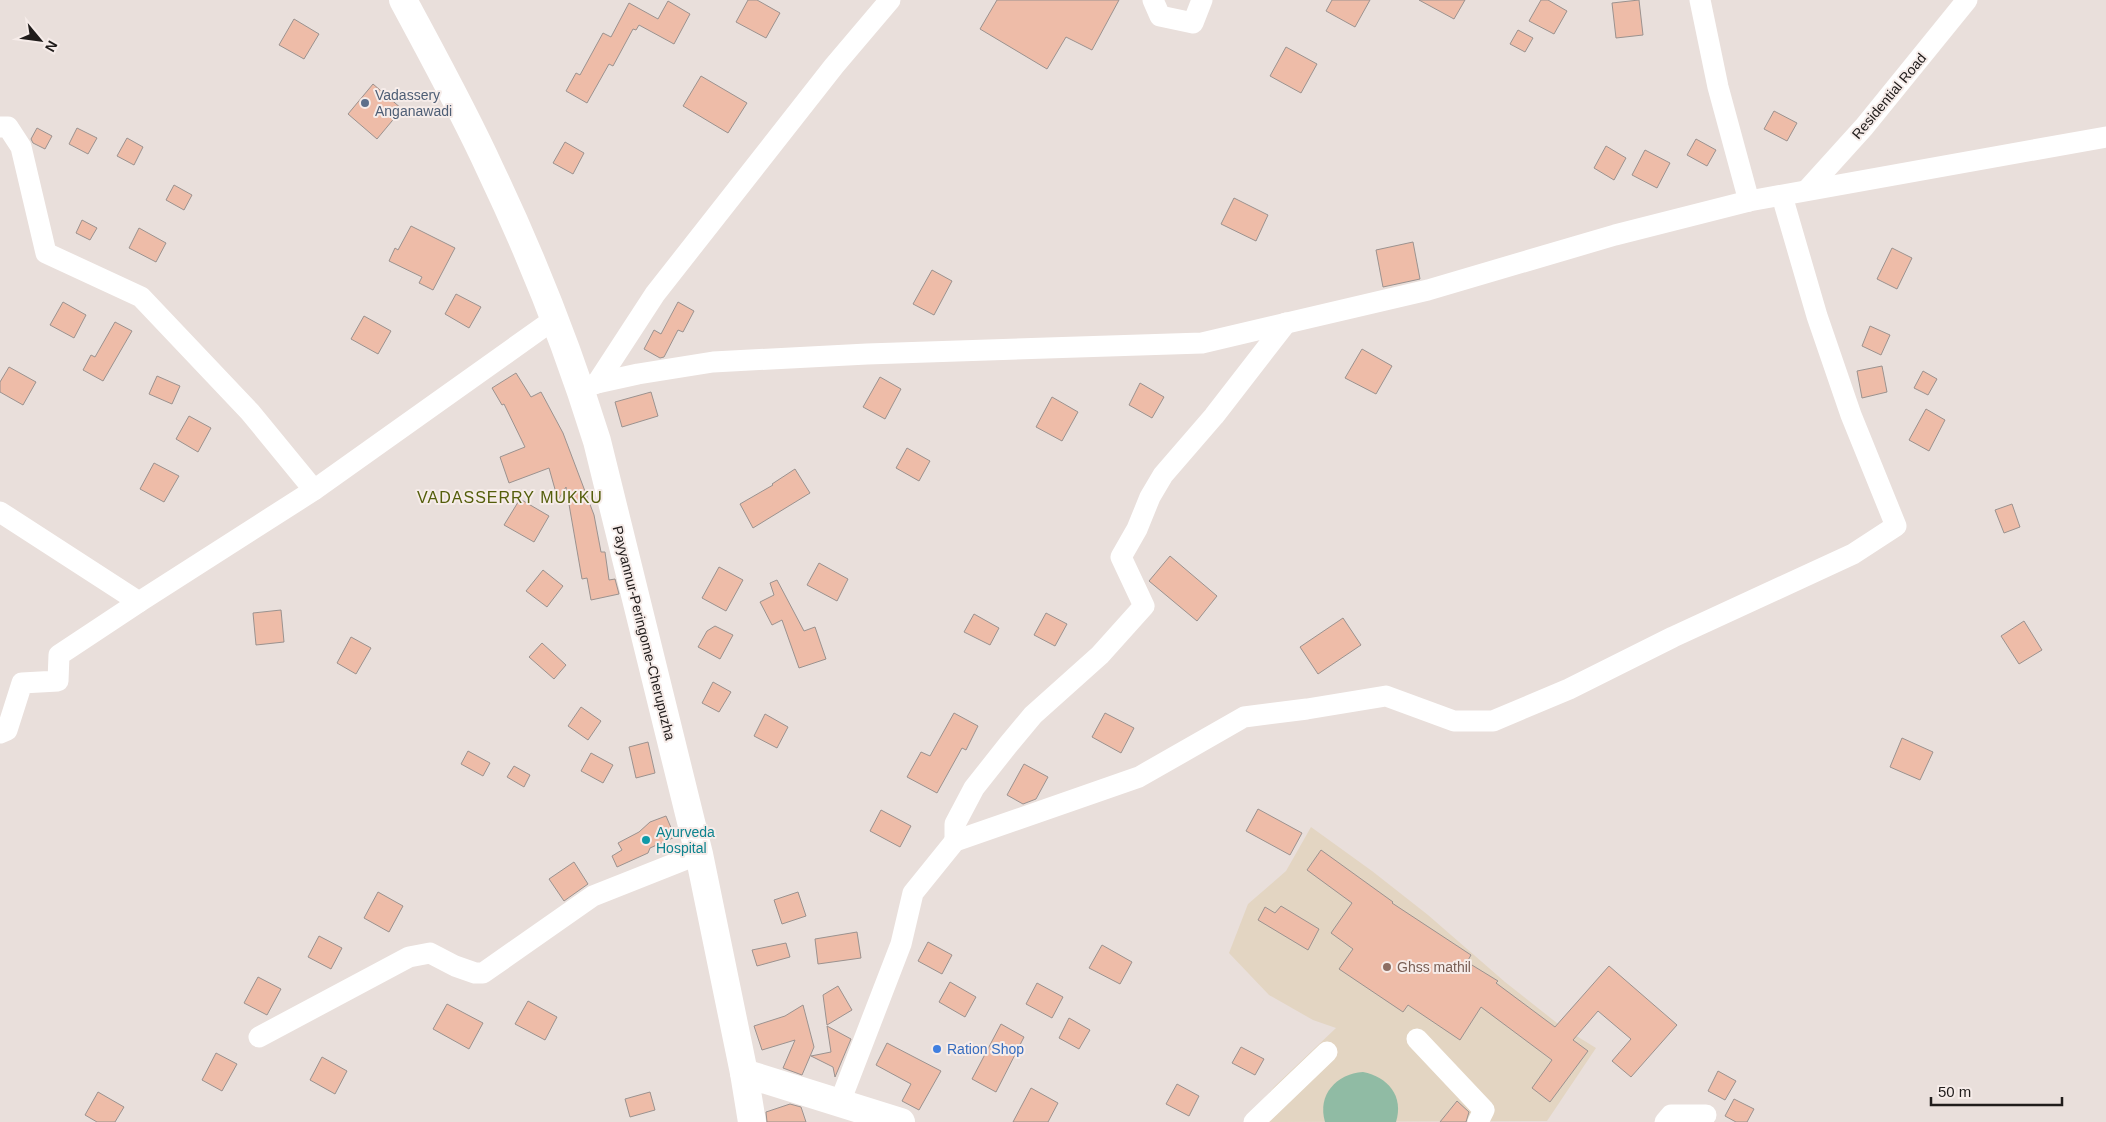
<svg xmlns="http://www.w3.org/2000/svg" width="2106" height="1122" font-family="Arial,sans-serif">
<rect width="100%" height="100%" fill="#e9dfdb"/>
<path fill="#e3d5c2" d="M1311,827L1372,871L1428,915L1505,982L1562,1027L1596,1048L1547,1121L1246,1122L1274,1087L1336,1028L1313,1020L1269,995L1229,953L1248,904L1286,871Z"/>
<path fill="#90bba4" d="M1363,1072C1388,1077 1404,1096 1396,1122H1325C1317,1095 1336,1074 1363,1072Z"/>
<g fill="#eebca8" stroke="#9b928f">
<path d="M748,0H757L780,13L766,38L736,22Z"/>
<path d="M997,0H1119L1092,50L1066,37L1047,69L980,29Z"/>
<path d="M1332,0H1370L1355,27L1326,11Z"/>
<path d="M1419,0H1465L1454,19Z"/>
<path d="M1541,0H1548L1567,11L1554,34L1529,21Z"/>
<path d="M1639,0L1643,35L1616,38L1612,3Z"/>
<path d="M668,1L690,14L674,44L639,25L636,30L633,29L613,66L609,64L587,103L566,91L576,73L580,75L603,33L611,37L629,3L658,19Z"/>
<path d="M294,19L319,34L304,59L279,45Z"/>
<path d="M1518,30L1533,38L1525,52L1510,44Z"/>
<path d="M1286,47L1317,64L1301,93L1270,76Z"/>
<path d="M701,76L747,103L728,133L683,106Z"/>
<path d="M373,84L402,109L377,139L348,114Z"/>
<path d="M1774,111L1797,123L1787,141L1764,129Z"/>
<path d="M37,128L52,136L45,149L33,143L31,139Z"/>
<path d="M77,128L97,138L88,154L69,144Z"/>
<path d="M127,138L143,147L134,165L117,156Z"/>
<path d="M1696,139L1716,150L1707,166L1687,155Z"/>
<path d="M565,142L584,153L573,174L553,163Z"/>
<path d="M1606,146L1626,158L1614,180L1594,168Z"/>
<path d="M1645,150L1670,163L1657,188L1632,175Z"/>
<path d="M174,185L192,195L184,210L166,200Z"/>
<path d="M1234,198L1268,215L1256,241L1221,224Z"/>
<path d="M82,220L97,228L90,240L76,233Z"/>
<path d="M411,226L455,248L433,290L419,283L422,277L389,261L395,248L398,250Z"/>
<path d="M139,228L166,243L156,262L129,248Z"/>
<path d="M1413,242L1420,279L1383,287L1376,250Z"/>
<path d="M1892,248L1912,258L1897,289L1877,279Z"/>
<path d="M932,270L952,281L934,315L913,304Z"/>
<path d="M456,294L481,307L469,328L445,314Z"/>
<path d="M63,302L86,315L74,338L50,325Z"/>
<path d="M678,302L694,311L683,332L678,330L664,357L660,358L644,349L654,330L661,334Z"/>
<path d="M364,316L391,331L378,354L351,339Z"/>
<path d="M115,322L132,331L103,381L83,370L91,355L95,357Z"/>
<path d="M1870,326L1890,335L1881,355L1862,346Z"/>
<path d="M1362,349L1392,366L1376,394L1345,378Z"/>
<path d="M1882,366L1887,392L1862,398L1857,371Z"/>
<path d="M9,367L36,382L23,405L0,392V382Z"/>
<path d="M1923,371L1937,379L1928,395L1914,388Z"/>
<path d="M516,373L531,397L541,392L563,433L594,515L601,552H605L609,580L615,579L619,594L591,600L587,578L582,579L566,487L558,500L549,468L509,483L500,457L525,447L504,404L502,405L492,388Z"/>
<path d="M157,376L180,386L172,404L149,394Z"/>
<path d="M880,377L901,389L885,419L863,407Z"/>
<path d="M1140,383L1164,397L1152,418L1129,405Z"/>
<path d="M651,392L658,416L622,427L615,402Z"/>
<path d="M1052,397L1078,412L1062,441L1036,427Z"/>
<path d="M1926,409L1945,420L1929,451L1909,440Z"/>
<path d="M189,416L211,428L198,452L176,439Z"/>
<path d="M907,448L930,461L919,481L896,468Z"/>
<path d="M154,463L179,476L164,502L140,489Z"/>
<path d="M795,469L810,493L753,528L740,504L773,485L772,484Z"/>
<path d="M520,499L549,516L534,542L504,525Z"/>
<path d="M2012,504L2020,527L2004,533L1995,510Z"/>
<path d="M1170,556L1217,596L1197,621L1149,581Z"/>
<path d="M819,563L848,579L837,601L807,585Z"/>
<path d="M719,567L743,580L726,611L702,598Z"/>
<path d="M543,570L563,586L547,607L526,591Z"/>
<path d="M777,580L804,631L815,627L826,659L799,668L782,620L772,625L760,602L774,595L770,583Z"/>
<path d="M281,610L284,642L256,645L253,613Z"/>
<path d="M1046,613L1067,624L1055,646L1034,635Z"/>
<path d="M974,614L999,628L990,645L964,632Z"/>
<path d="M1343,618L1361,645L1318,674L1300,647Z"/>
<path d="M2024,621L2042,650L2019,664L2001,636Z"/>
<path d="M715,626L733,635L720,659L698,647L707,631Z"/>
<path d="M351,637L371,648L356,674L337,663Z"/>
<path d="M542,643L566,665L554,679L529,657Z"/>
<path d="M713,682L731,692L719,712L702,703Z"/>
<path d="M581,707L601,721L588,740L568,726Z"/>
<path d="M954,713L978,726L966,750L962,748L937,793L907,777L921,752L930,756Z"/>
<path d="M1105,713L1134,728L1121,753L1092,737Z"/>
<path d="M765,714L788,727L777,748L754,736Z"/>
<path d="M1902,738L1933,752L1920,780L1890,767Z"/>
<path d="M648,742L655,773L636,778L629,747Z"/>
<path d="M468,751L490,763L483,776L461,764Z"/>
<path d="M591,753L613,765L603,783L581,771Z"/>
<path d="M1024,764L1048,777L1036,799L1023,804L1007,795Z"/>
<path d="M514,766L530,775L524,787L507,777Z"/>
<path d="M1258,809L1302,833L1290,855L1246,831Z"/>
<path d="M881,810L911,826L900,847L870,831Z"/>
<path d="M666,816L675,837L650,848L648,853L617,867L612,856L622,850L618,843L639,832L650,822Z"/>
<path d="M1321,850L1393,902L1392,903L1471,955L1467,962L1498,981L1496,983L1555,1027L1609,966L1677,1025L1631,1077L1612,1061L1631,1039L1598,1011L1573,1040L1588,1051L1550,1102L1532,1088L1552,1060L1481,1007L1460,1040L1408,1005L1403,1012L1339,969L1353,949L1331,933L1352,903L1307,870Z"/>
<path d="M574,862L588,884L564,901L549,879Z"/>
<path d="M378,892L403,906L389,932L364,918Z"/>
<path d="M798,892L806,916L782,924L774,900Z"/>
<path d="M1281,906L1319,929L1308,950L1258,920L1265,907L1275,913Z"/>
<path d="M857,932L861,958L818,964L815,939Z"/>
<path d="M319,936L342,948L331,969L308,957Z"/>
<path d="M928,942L952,955L942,974L918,961Z"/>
<path d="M786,943L790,957L757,966L752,950Z"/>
<path d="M1102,945L1132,962L1120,984L1089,968Z"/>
<path d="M258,977L281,989L267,1015L244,1003Z"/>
<path d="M950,982L976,997L965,1017L939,1002Z"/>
<path d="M1037,983L1063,997L1052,1018L1026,1004Z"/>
<path d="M838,986L852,1010L827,1025L823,995Z"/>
<path d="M528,1001L557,1017L545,1040L515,1024Z"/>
<path d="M447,1004L483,1023L469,1049L433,1029Z"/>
<path d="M803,1005L814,1047L802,1075L783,1068L795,1040L762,1050L754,1026L785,1016Z"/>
<path d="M1069,1018L1090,1030L1079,1049L1059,1038Z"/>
<path d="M1001,1024L1024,1037L996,1092L972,1079Z"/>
<path d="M827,1026L851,1039L835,1077L833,1067L811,1056L831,1052Z"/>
<path d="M887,1043L941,1071L919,1110L902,1101L911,1084L876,1065Z"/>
<path d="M1241,1047L1264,1059L1255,1075L1232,1063Z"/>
<path d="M216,1053L237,1064L222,1091L202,1080Z"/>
<path d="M322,1057L347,1071L335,1094L310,1080Z"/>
<path d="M1718,1071L1736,1081L1725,1100L1708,1091Z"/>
<path d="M1177,1084L1199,1096L1189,1116L1166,1104Z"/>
<path d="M1031,1088L1058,1103L1048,1122H1013Z"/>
<path d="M98,1092L124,1107L115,1122H97L85,1115Z"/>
<path d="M650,1092L655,1110L630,1117L625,1099Z"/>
<path d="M1734,1099L1754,1109L1747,1122H1736L1725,1116Z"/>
<path d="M1457,1101L1469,1112L1466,1122H1440Z"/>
<path d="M790,1104L801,1107L806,1122H767L766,1112Z"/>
</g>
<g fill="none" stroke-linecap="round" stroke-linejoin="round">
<g stroke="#fff" stroke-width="21">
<path d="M1153,0L1160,16L1193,23L1202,0"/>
<path d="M1700,0L1718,87L1749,201"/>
<path d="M0,127H8L21,147L46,253L141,297L250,412L314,490"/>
<path d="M1807,190L1864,127L1967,0"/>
<path d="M597,383L655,294L834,66L890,0"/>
<path d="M581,389L597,383L638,374L713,362L867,354L1202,343L1428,290L1615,235L1749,201L2106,137"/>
<path d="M0,512L139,602L314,490L553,320"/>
<path d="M0,733L7,730L22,683L58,681L59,655L139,602"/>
<path d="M955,841V824L974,788L1008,745L1033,715L1100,655L1144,606L1121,557L1137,529L1150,497L1163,475L1214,416L1286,323"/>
<path d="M259,1037L409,957L430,953L455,966L475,973H483L593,896L699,854"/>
<path d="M1417,1039L1484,1110L1478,1122"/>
<path d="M840,1102L901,944L913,893L955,841L1139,777L1244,717L1307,709L1386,696L1454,721H1493L1569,689L1673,637L1853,554L1896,526L1851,415L1817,316L1782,196"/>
<path d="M1254,1122L1327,1052"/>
<path d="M1665,1122L1671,1115H1706"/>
</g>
<g stroke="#fff" stroke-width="28">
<path d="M403,0C433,56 464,112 490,169C532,257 568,348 597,441L699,854L744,1073L752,1122"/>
<path d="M744,1073L901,1122"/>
</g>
</g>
<circle fill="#5c6f8a" stroke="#f6ece9" stroke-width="2" cx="365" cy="103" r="5"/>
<circle fill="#0f9aa8" stroke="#f6ece9" stroke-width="2" cx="646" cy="840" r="5"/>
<circle fill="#8d6e63" stroke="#f6ece9" stroke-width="2" cx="1387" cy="967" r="5"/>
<circle fill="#3f7fe0" stroke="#f6ece9" stroke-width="2" cx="937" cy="1049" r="5"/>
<g text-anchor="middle" stroke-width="4" stroke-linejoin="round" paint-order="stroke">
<g font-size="14" fill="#4e5e75" stroke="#f6ece9" text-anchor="start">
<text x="375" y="100">Vadassery<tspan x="375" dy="16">Anganawadi</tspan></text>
</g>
<g font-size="14" fill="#201c1b" stroke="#f6ece9">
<text transform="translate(1889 96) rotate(-50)" y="5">Residential Road</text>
<text transform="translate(644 633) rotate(76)" y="5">Payyannur-Peringome-Cherupuzha</text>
</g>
<g font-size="14" fill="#0d838f" stroke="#f6ece9" text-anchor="start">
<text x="656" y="837">Ayurveda<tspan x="656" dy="16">Hospital</tspan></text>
</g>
<g font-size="14" fill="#785e54" stroke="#f6ece9" text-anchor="start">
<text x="1397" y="972">Ghss mathil</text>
</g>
<g font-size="14" fill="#366cbe" stroke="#f6ece9" text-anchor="start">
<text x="947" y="1054">Ration Shop</text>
</g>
<g font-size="16" letter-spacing="1" fill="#545e0b" stroke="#f6ece9">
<text x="510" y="503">VADASSERRY MUKKU</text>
</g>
</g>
<g transform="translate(40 40) rotate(119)" stroke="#f6ece9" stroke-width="4" paint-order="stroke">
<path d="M0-4L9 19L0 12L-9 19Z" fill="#201c1b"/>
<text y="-8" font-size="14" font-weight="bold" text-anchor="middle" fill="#201c1b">N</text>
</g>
<path d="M1931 1097v8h131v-8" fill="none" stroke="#201c1b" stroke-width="2.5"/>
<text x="1938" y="1097" font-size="15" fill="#201c1b" stroke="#f6ece9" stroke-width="4" paint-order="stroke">50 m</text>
</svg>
